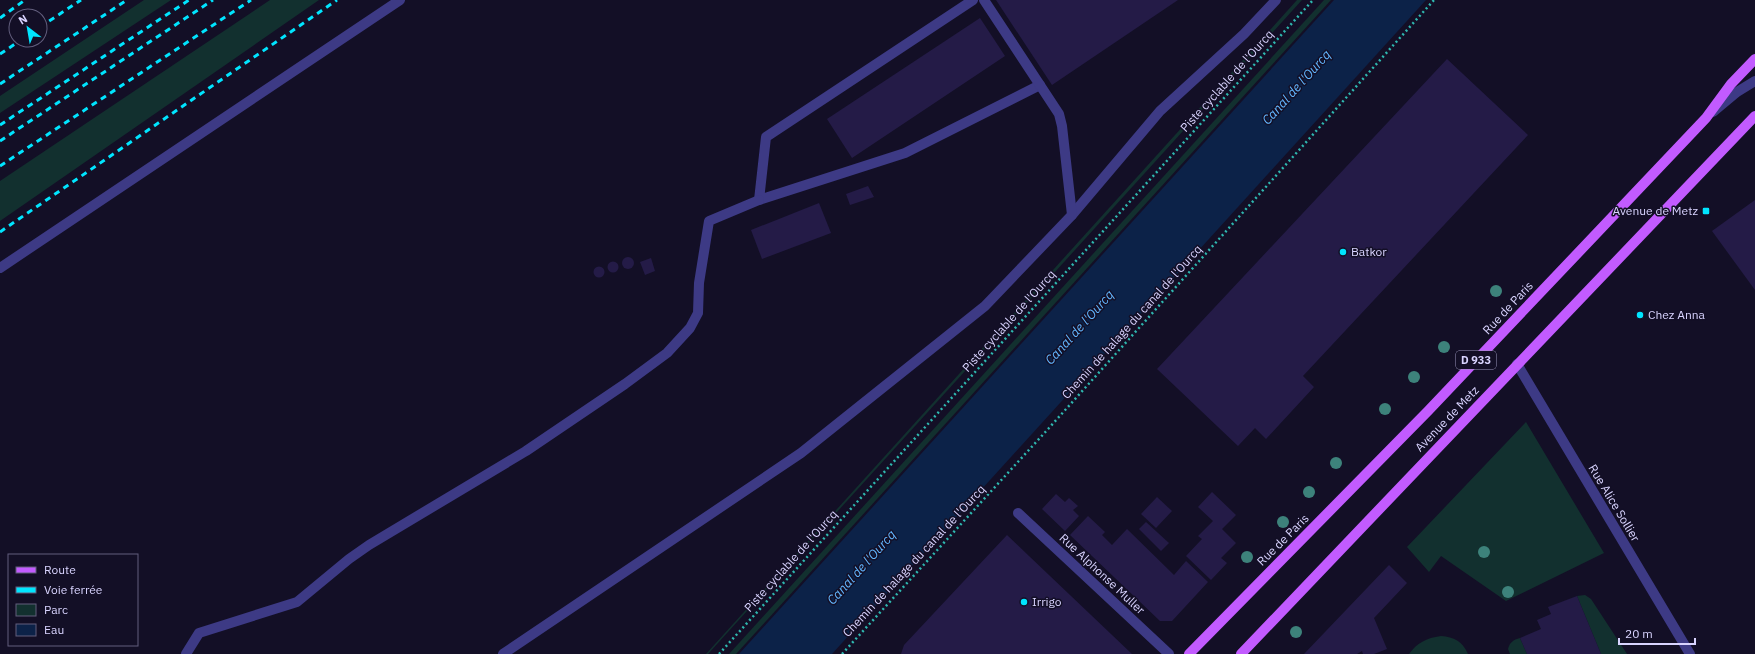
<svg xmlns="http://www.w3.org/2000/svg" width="1755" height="654" font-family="'IBM Plex Sans',sans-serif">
<rect width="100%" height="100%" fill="#130f26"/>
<g fill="#12302f">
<path d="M144,0H171L0,113V96Z"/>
<path d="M270,0H319L0,221V181Z"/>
<path d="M1297,0H1302L708,654H706Z"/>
<path d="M1324,0H1331L736,654H729Z"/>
<path d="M1526,422L1604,553L1506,601L1441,556L1429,572L1407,547Z"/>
<path d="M1585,595L1591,599L1627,654H1601L1577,596Z"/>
<path d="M1441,636C1454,637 1462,641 1468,654H1409C1417,643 1426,638 1441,636Z"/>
<path d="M1520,638L1527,654H1510L1508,649C1510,642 1513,640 1520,638Z"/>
</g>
<path fill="#0c2248" d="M1334,0H1426L832,654H739Z"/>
<g fill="#241b47">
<path d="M996,0H1178L1052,85Z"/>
<path d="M980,18L1005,56L852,158L827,119Z"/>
<path d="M1447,59L1528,135L1303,376L1314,387L1266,439L1255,428L1238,446L1157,369Z"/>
<path d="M868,186L874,197L850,205L846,194Z"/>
<path d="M1755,200V290L1712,231Z"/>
<path d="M819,203L831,233L762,259L751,230Z"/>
<circle cx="628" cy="263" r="6"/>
<path d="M651,258L655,271L645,275L640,262Z"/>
<circle cx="613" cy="267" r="5.5"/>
<circle cx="599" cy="272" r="5.5"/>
<path d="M1212,492L1236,515L1222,529L1236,543L1221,558L1227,563L1211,580L1186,556L1202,539L1198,536L1213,521L1198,507Z"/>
<path d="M1056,494L1065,502L1069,498L1078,506L1073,510L1079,516L1065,531L1042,509Z"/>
<path d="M1157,497L1172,511L1156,528L1141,514Z"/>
<path d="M1088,516L1105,532L1102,535L1112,545L1127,529L1174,575L1186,561L1208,582L1172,621H1160L1070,535Z"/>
<path d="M1146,522L1169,543L1161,551L1139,529Z"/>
<path d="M1007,535L1029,556L1132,654H901L904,645Z"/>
<path d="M1389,565L1407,583L1374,618L1387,649L1374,654H1363L1362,651L1357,654H1304Z"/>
<path d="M1577,596L1601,654H1527L1520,638L1541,629L1537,620L1551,614L1548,607Z"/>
</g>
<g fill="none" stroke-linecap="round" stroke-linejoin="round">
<g stroke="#2fb8b0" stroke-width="2.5" stroke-dasharray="2 3" stroke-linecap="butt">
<path d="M719,654L1313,0"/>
<path d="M842,654L1049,428L1434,0"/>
</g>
<g stroke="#3d3a85" stroke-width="10">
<path d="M973,0L766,137L759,200L905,153L1040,85"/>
<path d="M1713,112L1737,92L1755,81"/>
<path d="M1072,215L1160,111L1244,34L1276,0"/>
<path d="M0,268L400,0"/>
<path d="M1517,364L1690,654"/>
<path d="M1018,513L1169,654"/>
<path d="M186,654L199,633L297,602L349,559L369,545L526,451L625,384L667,353L690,328L698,313L699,283L709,221L759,200"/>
<path d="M503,654L801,453L985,306L1072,215L1062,126L1059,114L984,0"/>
</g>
<g stroke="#c25bff" stroke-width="10">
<path d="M1189,654L1428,411L1688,137L1706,118L1731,84L1755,59"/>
<path d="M1241,654L1755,116"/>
</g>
<g stroke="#00e5ff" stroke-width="3" stroke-dasharray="6 5" stroke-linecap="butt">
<path d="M0,18L25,0"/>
<path d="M40,27L81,0"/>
<path d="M0,54L21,40"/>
<path d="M0,84L127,0"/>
<path d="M0,125L189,0"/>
<path d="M0,141L213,0"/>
<path d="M0,166L251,0"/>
<path d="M0,232L337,0"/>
</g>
</g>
<g fill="#3d827b">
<circle cx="1496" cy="291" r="6"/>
<circle cx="1444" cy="347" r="6"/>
<circle cx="1414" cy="377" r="6"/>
<circle cx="1385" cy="409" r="6"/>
<circle cx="1336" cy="463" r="6"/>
<circle cx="1309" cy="492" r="6"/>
<circle cx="1283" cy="522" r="6"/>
<circle cx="1484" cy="552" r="6"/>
<circle cx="1247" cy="557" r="6"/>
<circle cx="1508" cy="592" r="6"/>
<circle cx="1296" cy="632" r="6"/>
</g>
<g fill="#00e5ff" stroke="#130f26" stroke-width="1.5">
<rect x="1702" y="207" width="8" height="8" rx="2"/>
<circle cx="1343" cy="252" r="4"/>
<circle cx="1640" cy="315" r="4"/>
<circle cx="1024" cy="602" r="4"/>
</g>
<g text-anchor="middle" stroke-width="3" stroke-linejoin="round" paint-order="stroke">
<rect fill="#130f26" stroke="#9e99be" stroke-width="1" x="1456" y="351" width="40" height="18" rx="3"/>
<g font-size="11" font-weight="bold" fill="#d9d4ff">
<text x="1476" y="364">D 933</text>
</g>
<g font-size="12" fill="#d9d4ff" stroke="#130f26">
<text transform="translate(1227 81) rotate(-48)" y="4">Piste cyclable de l'Ourcq</text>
<text transform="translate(1508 308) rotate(-47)" y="4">Rue de Paris</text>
<text transform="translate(1009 321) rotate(-48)" y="4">Piste cyclable de l'Ourcq</text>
<text transform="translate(1132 322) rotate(-48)" y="4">Chemin de halage du canal de l'Ourcq</text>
<text transform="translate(1447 419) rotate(-46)" y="4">Avenue de Metz</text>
<text transform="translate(1614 503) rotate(59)" y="4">Rue Alice Sollier</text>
<text transform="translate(1283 540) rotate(-45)" y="4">Rue de Paris</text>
<text transform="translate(791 561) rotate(-48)" y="4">Piste cyclable de l'Ourcq</text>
<text transform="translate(914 561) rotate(-47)" y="4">Chemin de halage du canal de l'Ourcq</text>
<text transform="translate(1102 574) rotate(43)" y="4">Rue Alphonse Muller</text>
</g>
<g font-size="12" fill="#d9d4ff" stroke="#130f26" text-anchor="start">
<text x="1698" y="215" text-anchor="end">Avenue de Metz</text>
<text x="1351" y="256">Batkor</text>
<text x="1648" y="319">Chez Anna</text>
<text x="1032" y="606">Irrigo</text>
</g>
<g font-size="13" font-style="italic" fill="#62b6ff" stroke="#130f26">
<text transform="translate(1296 87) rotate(-48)" y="5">Canal de l'Ourcq</text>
<text transform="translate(1079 327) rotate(-48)" y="5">Canal de l'Ourcq</text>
<text transform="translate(861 567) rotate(-48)" y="5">Canal de l'Ourcq</text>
</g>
</g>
<rect x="8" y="554" width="130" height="92" fill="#130f26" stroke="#625e7d"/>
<rect x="16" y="567" width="20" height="6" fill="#c25bff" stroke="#625e7d"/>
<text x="44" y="574" font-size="12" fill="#d9d4ff">Route</text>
<rect x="16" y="587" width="20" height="6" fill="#00e5ff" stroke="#625e7d"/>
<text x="44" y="594" font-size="12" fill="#d9d4ff">Voie ferrée</text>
<rect x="16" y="604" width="20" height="12" fill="#12302f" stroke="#625e7d"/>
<text x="44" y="614" font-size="12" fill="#d9d4ff">Parc</text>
<rect x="16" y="624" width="20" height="12" fill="#0c2248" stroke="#625e7d"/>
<text x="44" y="634" font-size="12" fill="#d9d4ff">Eau</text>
<g transform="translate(28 28) rotate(329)"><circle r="19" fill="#130f26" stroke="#625e7d"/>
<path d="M0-3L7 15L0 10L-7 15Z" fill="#00e5ff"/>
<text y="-6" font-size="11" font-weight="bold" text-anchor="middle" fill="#d9d4ff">N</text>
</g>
<path d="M1619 638v6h76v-6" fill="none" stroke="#d9d4ff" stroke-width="2"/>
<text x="1625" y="638" font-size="12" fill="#d9d4ff" stroke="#130f26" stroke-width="3" paint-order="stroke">20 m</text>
</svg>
